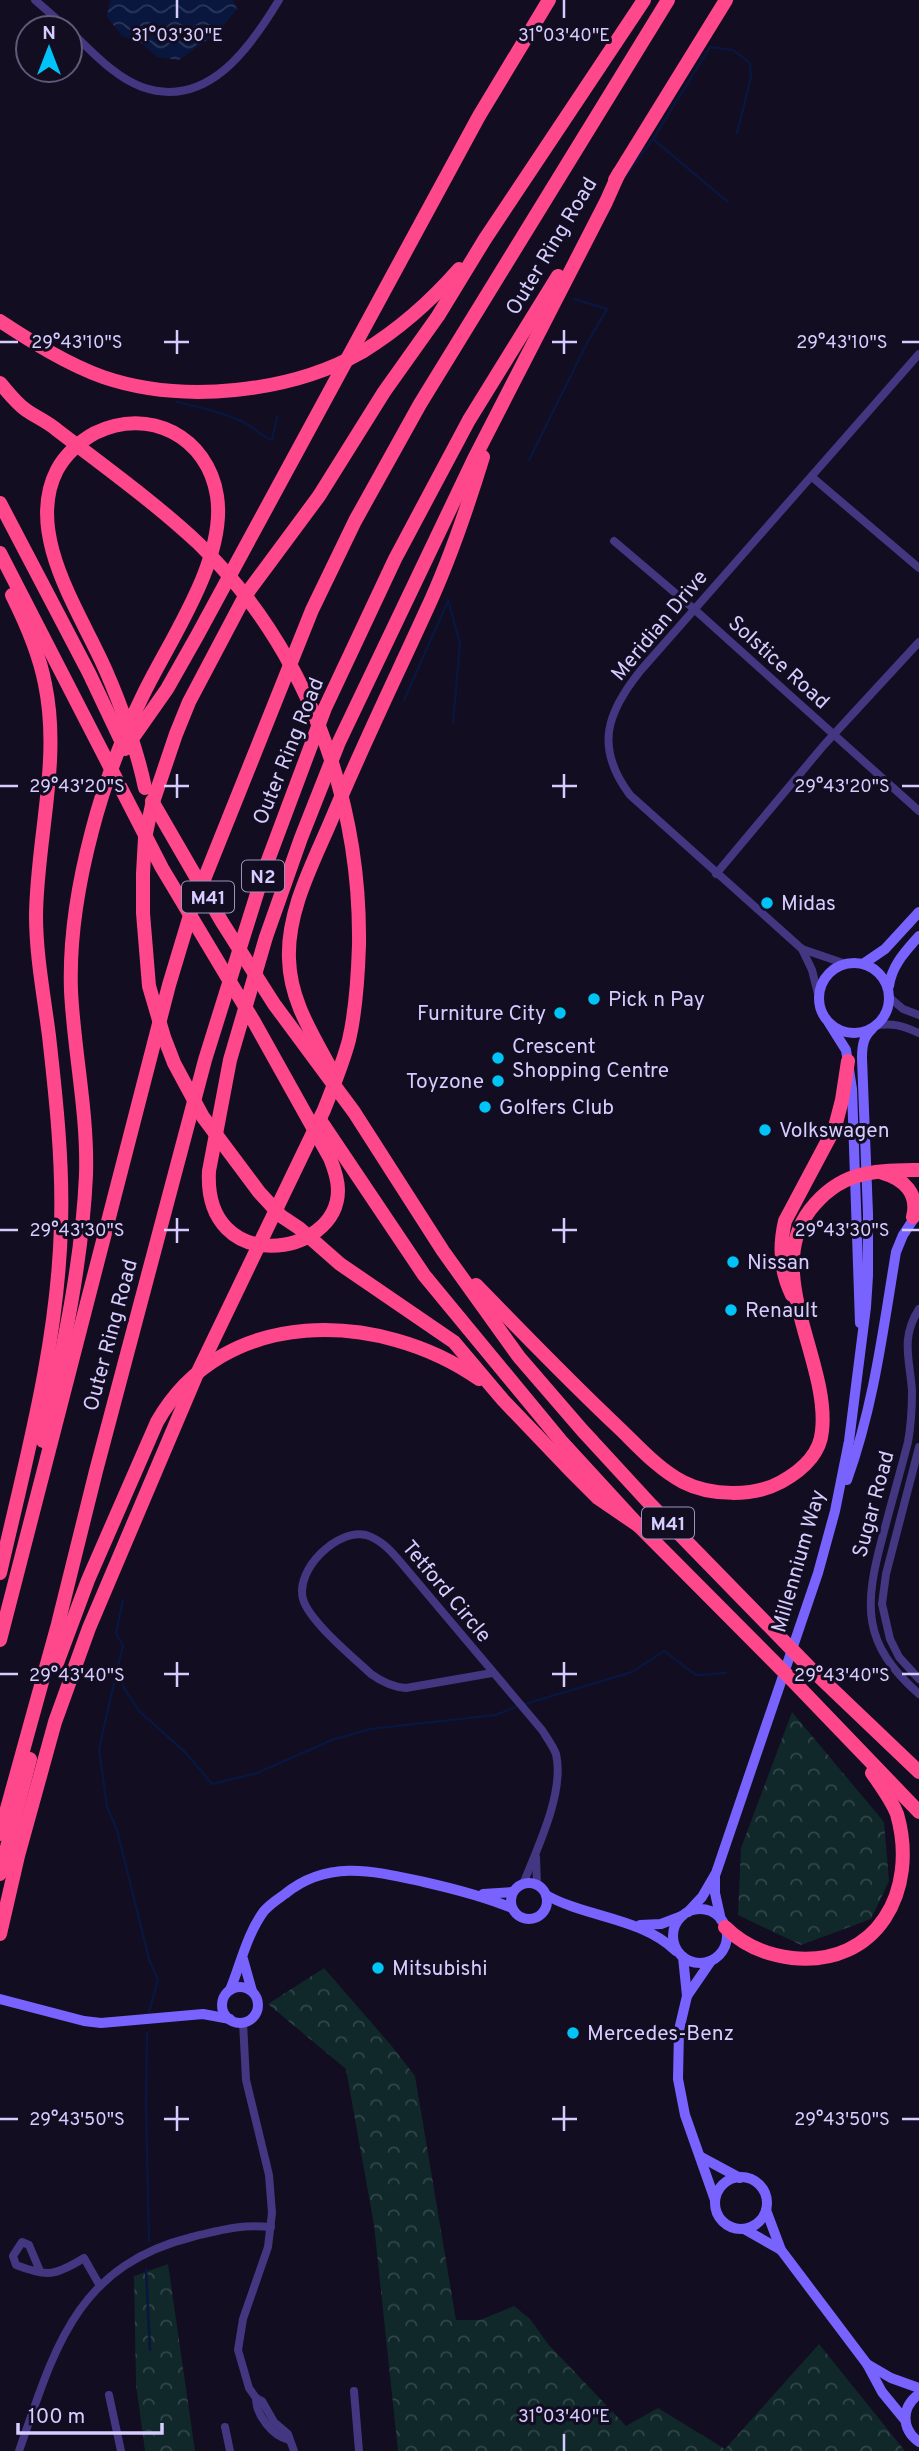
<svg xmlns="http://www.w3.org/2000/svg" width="919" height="2451" font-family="Overpass,sans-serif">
<defs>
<pattern id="forest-crowns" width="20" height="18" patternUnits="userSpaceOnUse" patternTransform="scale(1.75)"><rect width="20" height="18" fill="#10282a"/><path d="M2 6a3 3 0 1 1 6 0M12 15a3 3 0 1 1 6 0" fill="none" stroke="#32464a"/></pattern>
<pattern id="water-waves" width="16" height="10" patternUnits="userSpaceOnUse" patternTransform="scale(1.75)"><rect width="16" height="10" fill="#09163d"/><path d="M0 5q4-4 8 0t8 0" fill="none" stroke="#2c375a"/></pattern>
</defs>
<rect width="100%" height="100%" fill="#120d20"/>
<g fill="url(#forest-crowns)">
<path d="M792,1712L884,1822L889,1881L871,1919L801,1945L738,1915L741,1848Z"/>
<path d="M324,1968L390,2044L415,2076L456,2320H480L514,2306L530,2319L548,2344L626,2426L658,2408L725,2449L819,2344L905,2451H398L374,2225L346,2069L268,2004Z"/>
<path d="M168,2264L195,2451H145L136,2384L134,2276Z"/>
</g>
<path fill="url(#water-waves)" d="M110,0H233L237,9L217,33L179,60L157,57L141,43L122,36L107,17Z"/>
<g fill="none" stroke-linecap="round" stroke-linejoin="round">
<g stroke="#09163d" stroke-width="2.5">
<path d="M653,139L728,202"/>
<path d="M626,175L653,139L710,47L733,50L750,63L751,77L737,133"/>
<path d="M177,402C199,407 222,412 243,422C253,426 262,437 272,440L277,417"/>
<path d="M529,460L587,343L607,309L574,299"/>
<path d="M448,599L460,644L453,722"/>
<path d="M404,700L448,601"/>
<path d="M123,1600L116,1633L123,1646L117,1669L124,1688L139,1711L186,1753L212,1784L257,1773L332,1740L370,1729L496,1715L518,1706"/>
<path d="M117,1670L99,1749L107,1807L117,1830L149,1959L158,1980L149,2012"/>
<path d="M525,1704L632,1672L664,1651L696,1675L726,1673"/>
<path d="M147,2033L146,2105L149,2241"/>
<path d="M146,2269L150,2350"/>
</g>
<g stroke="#423780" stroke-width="8">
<path d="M35,0L67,28"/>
<path d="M70,31C91,50 114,77 142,87C207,110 250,48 279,0"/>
<path d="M812,477L919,568"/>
<path d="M614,541L694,609L919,811"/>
<path d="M716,874L824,745L919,642"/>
<path d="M802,949L812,970L819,998"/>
<path d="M846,964L802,949L630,795C594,747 607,712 641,670L919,354"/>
<path d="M890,998L903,1009L919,1015"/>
<path d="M874,1026C892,1022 903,1026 919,1033"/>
<path d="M919,1309C900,1339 910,1359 912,1391C912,1409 911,1425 908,1442C900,1473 891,1504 883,1535C864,1605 861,1643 919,1694"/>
<path d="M919,1447L886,1574L882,1604L890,1639L899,1657L919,1679"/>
<path d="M492,1673L406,1688C392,1687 382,1682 371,1674C353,1657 309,1621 303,1599C295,1569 338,1528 366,1535C382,1540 392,1552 403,1565L542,1730C547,1738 553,1746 556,1754C565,1792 537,1849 523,1884"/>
<path d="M536,1857L537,1885"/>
<path d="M243,2022L246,2080L269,2175L272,2213L268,2247L243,2319L238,2350L249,2388L256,2398L262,2401L274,2422L288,2434L294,2451"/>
<path d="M40,2271L29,2245L22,2242L13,2256L16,2265C47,2277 55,2276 84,2258L100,2286"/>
<path d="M354,2391L359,2451"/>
<path d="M109,2395L121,2451"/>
<path d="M256,2398C256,2415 272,2436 289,2440"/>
<path d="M225,2427L230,2451"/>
<path d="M19,2451C54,2351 75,2266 192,2237C222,2230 240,2224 271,2227"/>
</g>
<g stroke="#7863ff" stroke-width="10">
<circle cx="854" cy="998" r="35"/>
<path d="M863,964L885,949L919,912"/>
<path d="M889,986C892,965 905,952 919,936"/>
<path d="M829,1023L846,1050L852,1089L860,1323"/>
<path d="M847,1480C874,1405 883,1330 896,1252L903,1235L917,1214"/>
<path d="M715,1875V1893L721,1920"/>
<circle cx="529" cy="1901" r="18"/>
<path d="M483,1894L513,1892"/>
<path d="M546,1895C587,1918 640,1917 676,1951"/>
<circle cx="700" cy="1936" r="27"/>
<path d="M688,1912L702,1897L716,1873L818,1573L835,1511L849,1441L866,1307L868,1276V1214L862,1058C862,1047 863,1037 872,1029"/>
<path d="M640,1925L661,1924L682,1916"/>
<path d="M683,1957L687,1996L679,2030L678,2079L685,2115L715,2200"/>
<path d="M243,1959L252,1991"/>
<circle cx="240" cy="2005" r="18"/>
<path d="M230,1990C241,1963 247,1934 264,1911C270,1904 278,1899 285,1894C328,1859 374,1871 424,1882C455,1889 483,1896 512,1908"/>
<path d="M687,1996L711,1961"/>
<path d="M0,1999L84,2021L101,2023L203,2014L230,2019"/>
<path d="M701,2157L740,2178"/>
<circle cx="741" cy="2203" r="26"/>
<path d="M766,2210L781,2250L867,2364L882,2392L905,2420"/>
<path d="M744,2229L781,2250"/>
<path d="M867,2364L891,2378L919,2388"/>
<path d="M919,2394C901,2407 901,2429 919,2442"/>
</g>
<g stroke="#ff478c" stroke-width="14">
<path d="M615,180L726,0"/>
<path d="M0,321C32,342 67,364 103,377C182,404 290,393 362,352C398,330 431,301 459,269"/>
<path d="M0,383C8,392 16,403 26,410C36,417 48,422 57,430C104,466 154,502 198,543C305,646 361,797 359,945C358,976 356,1010 349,1040C343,1063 333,1087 324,1110L196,1376L89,1628L55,1722L18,1856L0,1934"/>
<path d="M0,503L89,673L125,749"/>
<path d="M0,553L162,868L253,1020L330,1158C334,1168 338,1179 338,1190C338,1258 203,1277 209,1171L230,1060L266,937L301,838L339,742L474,459L606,202L619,173"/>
<path d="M127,746L167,689L197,636L479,116L549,0"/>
<path d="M152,801L222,922L274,1004L354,1112L443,1251L519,1357L582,1430L651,1505L809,1667L919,1772"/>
<path d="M332,1071C313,1035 290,1001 289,959C287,912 312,865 330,823C360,751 394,681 426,611C449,562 467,509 483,457"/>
<path d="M320,1120L424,1275L561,1441L639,1526L794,1682L919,1812"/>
<path d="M883,1173C904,1179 919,1194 913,1217"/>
<path d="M476,1285C523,1333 569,1381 618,1427C638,1446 658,1469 683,1482C710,1496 754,1497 781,1482C801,1471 820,1455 822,1431C830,1362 762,1273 810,1210C841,1170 873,1171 919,1170"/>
<path d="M792,1295C780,1271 779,1247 785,1221L835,1127L842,1100L848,1061"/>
<path d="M43,1441C62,1353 82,1265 86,1175C88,1113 74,1052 71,991C69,937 78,884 92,831C104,784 122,738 143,695C170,639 227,559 217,496C208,437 149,406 95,433C80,441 65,455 57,470C24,534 81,613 106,671C121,705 138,753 145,788"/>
<path d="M639,1526L598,1498L571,1471L503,1400L454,1342L340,1264L299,1228L281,1216L259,1192L203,1117L174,1063L164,1037L149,986L143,913V874L145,838L152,805L176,734L189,702L245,596L319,496L384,392L438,316L485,239L644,0"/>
<path d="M0,1573C26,1459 58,1344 61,1225C63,1162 56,1098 49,1036C44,996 36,956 36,915C37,838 61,760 45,684C39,652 26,623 12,595"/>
<path d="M0,1640L169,985L191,912L256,750L312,610L355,521L420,404L668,0"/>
<path d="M57,1663L88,1580L157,1422C223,1305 380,1310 479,1379"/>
<path d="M0,1834L58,1624L96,1471L205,1060L264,871L325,708L395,559L469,420L558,276"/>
<path d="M0,1874L30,1759"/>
<path d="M725,1927C743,1945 767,1955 792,1958C877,1967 919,1891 897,1814C891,1799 881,1786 872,1773"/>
</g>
</g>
<path fill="none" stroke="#d7ccff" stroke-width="2.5" d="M177,0V18M564,0V18M177,330V354M564,330V354M0,342H18M164,342H189M552,342H577M902,342H919M177,774V798M564,774V798M0,786H18M164,786H189M552,786H577M902,786H919M177,1218V1243M564,1218V1243M0,1230H18M164,1230H189M552,1230H577M902,1230H919M177,1662V1687M564,1662V1687M0,1674H18M164,1674H189M552,1674H577M902,1674H919M177,2106V2131M564,2106V2131M0,2119H18M164,2119H189M552,2119H577M902,2119H919M564,2434V2451"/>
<g fill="#00c4f7" stroke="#120d20" stroke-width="2.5">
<circle cx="767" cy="903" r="7"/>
<circle cx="594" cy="999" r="7"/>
<circle cx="560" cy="1013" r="7"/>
<circle cx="498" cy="1058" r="7"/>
<circle cx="498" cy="1081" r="7"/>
<circle cx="485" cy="1107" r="7"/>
<circle cx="765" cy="1130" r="7"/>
<circle cx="733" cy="1262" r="7"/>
<circle cx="731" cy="1310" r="7"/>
<circle cx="378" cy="1968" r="7"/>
<circle cx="573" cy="2033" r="7"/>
</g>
<g text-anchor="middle" stroke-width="6" stroke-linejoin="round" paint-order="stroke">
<g fill="#120d20" stroke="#9c93bc" stroke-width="2">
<rect x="242" y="860.5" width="42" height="31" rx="5"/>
<rect x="182" y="881.5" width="52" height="31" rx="5"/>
<rect x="642" y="1507.5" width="52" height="31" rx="5"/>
</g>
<g font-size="19" font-weight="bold" fill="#d7ccff">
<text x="263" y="883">N2</text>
<text x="208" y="904">M41</text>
<text x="668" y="1530">M41</text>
</g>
<g font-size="21" fill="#d7ccff" stroke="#120d20">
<text transform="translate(551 246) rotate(-59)" y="7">Outer Ring Road</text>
<text transform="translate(659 625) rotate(-50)" y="7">Meridian Drive</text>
<text transform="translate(779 662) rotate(42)" y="7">Solstice Road</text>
<text transform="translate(288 751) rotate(-68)" y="7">Outer Ring Road</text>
<text transform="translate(110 1335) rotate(-75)" y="7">Outer Ring Road</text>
<text transform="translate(873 1504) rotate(-75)" y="7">Sugar Road</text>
<text transform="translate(798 1561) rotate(-74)" y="7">Millennium Way</text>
<text transform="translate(447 1591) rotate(50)" y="7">Tetford Circle</text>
</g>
<g font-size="21" fill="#d7ccff" stroke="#120d20" text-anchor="start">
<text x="781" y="910">Midas</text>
<text x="608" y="1006">Pick n Pay</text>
<text x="546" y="1020" text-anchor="end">Furniture City</text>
<text x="512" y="1053">Crescent<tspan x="512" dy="24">Shopping Centre</tspan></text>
<text x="484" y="1088" text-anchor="end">Toyzone</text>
<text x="499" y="1114">Golfers Club</text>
<text x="779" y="1137">Volkswagen</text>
<text x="747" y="1269">Nissan</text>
<text x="745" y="1317">Renault</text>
<text x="392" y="1975">Mitsubishi</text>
<text x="587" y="2040">Mercedes-Benz</text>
</g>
</g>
<g font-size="18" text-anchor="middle" fill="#d7ccff" stroke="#120d20" stroke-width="6" stroke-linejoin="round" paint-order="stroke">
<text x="177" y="41">31°03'30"E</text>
<text x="564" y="41">31°03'40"E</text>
<text x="77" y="348">29°43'10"S</text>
<text x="842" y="348">29°43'10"S</text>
<text x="77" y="792">29°43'20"S</text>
<text x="842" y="792">29°43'20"S</text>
<text x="77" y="1236">29°43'30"S</text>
<text x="842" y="1236">29°43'30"S</text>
<text x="77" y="1681">29°43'40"S</text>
<text x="842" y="1681">29°43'40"S</text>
<text x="77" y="2125">29°43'50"S</text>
<text x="842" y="2125">29°43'50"S</text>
<text x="564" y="2422">31°03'40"E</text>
</g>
<g transform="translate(49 49)"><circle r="33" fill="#120d20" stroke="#615979" stroke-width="2"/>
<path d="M0-5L12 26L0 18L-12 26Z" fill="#00c4f7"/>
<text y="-10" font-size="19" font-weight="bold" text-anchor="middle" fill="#d7ccff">N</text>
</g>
<path d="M18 2423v10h144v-10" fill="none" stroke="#d7ccff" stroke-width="3.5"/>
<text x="28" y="2423" font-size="21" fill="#d7ccff" stroke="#120d20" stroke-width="5" paint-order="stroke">100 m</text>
</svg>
